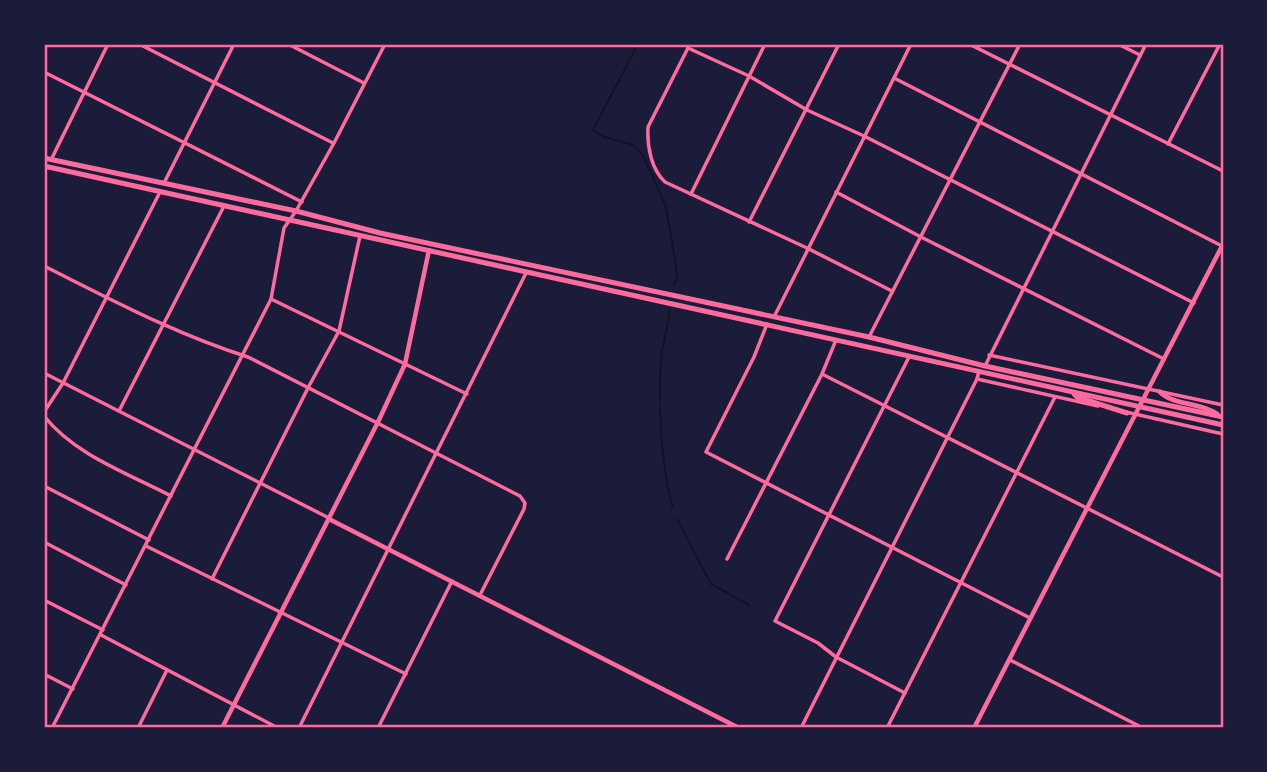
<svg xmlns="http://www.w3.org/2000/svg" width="1267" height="772" font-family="Signika,sans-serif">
<rect width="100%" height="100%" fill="#1b1b3a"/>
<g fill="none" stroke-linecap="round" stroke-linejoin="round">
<g stroke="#12122b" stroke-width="2">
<path d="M638,44L593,130L604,137L633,145L644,157L666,207L676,266L677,278L674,285"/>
<path d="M670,309C669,324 664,336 662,351C657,392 661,469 673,508"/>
<path d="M677,519L711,584L749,605"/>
</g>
<g stroke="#ff6b9d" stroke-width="3.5">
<path d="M139,44L333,143"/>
<path d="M288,44L364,83"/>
<path d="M690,44L648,127C647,146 651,169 665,182L807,248L892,291"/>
<path d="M969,44L1223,171"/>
<path d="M1118,44L1140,55"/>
<path d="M688,48L749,76L807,110L864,136L1194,303"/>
<path d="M44,72L302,202"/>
<path d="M894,78L1222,246"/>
<path d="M1168,144L1220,44"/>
<path d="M51,160L108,44"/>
<path d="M164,183L234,44"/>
<path d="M836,192L921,237L1164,359"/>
<path d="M691,194L765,44"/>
<path d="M749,222L839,44"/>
<path d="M44,266C110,299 177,335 248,357L520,496L525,503L524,509L480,595"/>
<path d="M271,299L467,394"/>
<path d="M774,317L911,44"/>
<path d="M767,324L754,357L706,452L1030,618"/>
<path d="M869,337L1020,44"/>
<path d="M989,355L1223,405"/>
<path d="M985,366L1146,44"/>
<path d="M44,373L329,518"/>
<path d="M822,374L1223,577"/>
<path d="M977,379L1098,406"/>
<path d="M119,411L224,206"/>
<path d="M44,412L63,383L160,192"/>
<path d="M1126,412L1223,434"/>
<path d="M44,416C75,455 127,473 171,496"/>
<path d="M44,486L149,540"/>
<path d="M44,542L126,585"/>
<path d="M146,546L406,674"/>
<path d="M727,559L822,374L836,340"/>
<path d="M212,579L309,386L339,331L360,236"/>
<path d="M44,600L103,630"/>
<path d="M101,635L278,728"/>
<path d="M1010,660L1143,728"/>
<path d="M44,674L73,689"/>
<path d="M905,693L836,657L818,643L775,621L909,357"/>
<path d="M52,728L271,299L284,228L296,211L334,143L385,44"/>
<path d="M138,728L167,670"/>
<path d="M299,728L526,273"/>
<path d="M378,728L452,581"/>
<path d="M801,728L977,379L979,371"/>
<path d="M887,728L1055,397"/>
</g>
<g stroke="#ff6b9d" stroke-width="4.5">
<path d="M329,519L739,728"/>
<path d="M222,728L378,422L405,364L429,250"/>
<path d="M974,728L1223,244"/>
</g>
<g stroke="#ff6b9d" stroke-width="5">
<path d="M44,158L296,211L380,233L869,337L985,366L1223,417"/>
<path d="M44,166L1223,425"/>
<path d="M1160,392C1175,406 1200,402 1217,414"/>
<path d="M1074,394L1077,397L1127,413"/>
</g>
</g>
<rect width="1267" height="772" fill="none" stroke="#1b1b3a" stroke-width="91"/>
<rect x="46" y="46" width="1176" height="680" fill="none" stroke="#ff6b9d" stroke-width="2.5"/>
</svg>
